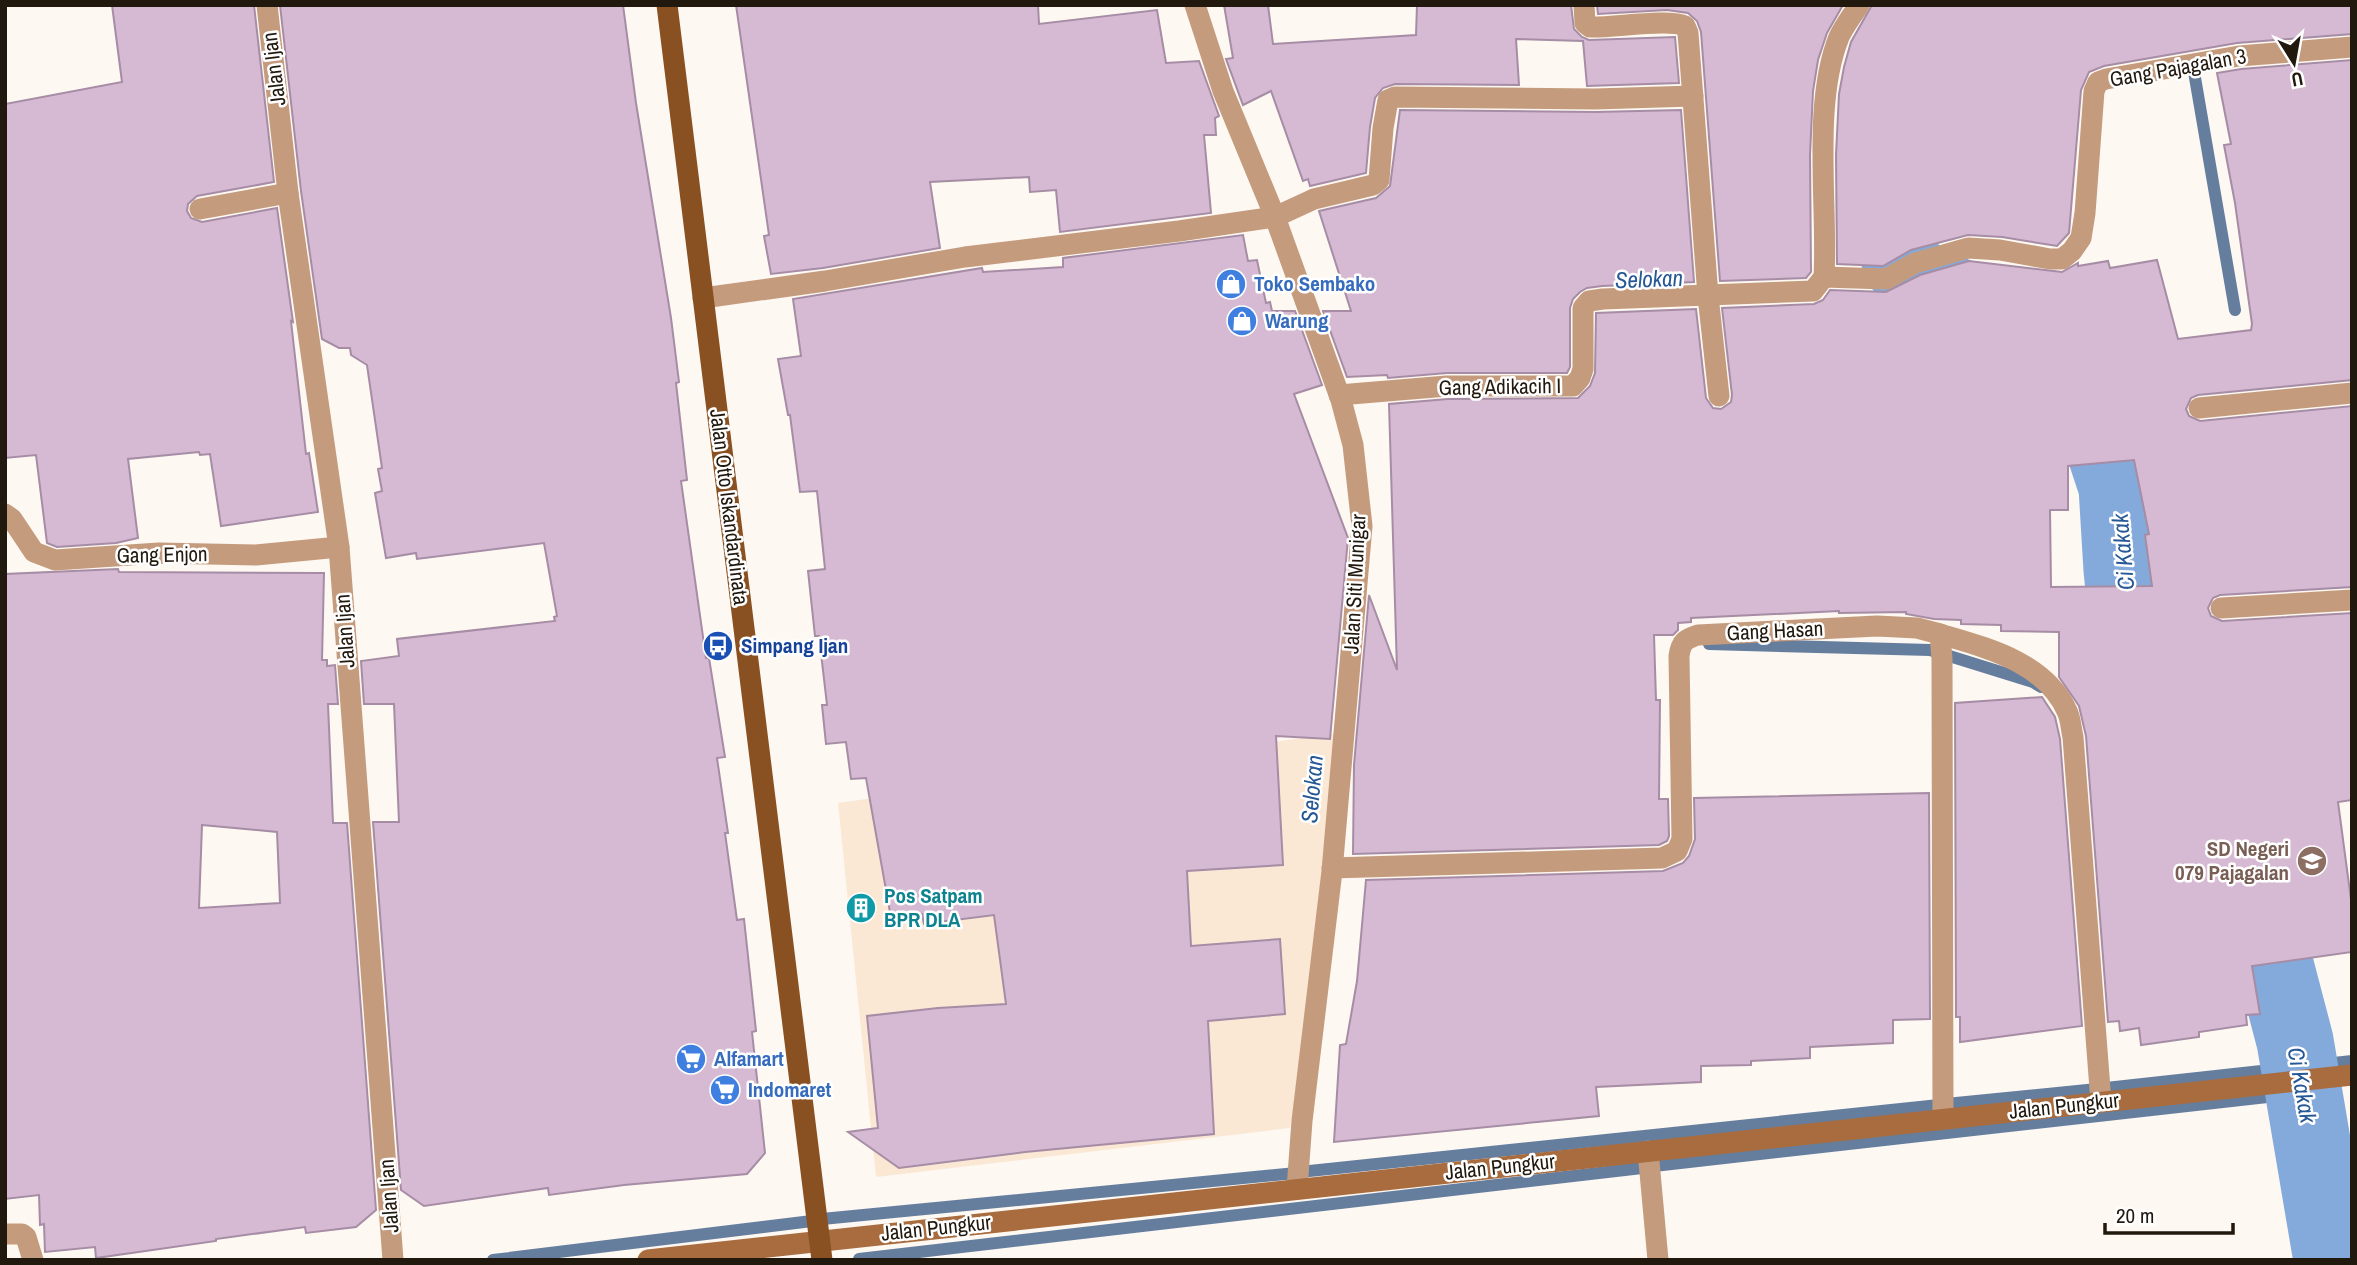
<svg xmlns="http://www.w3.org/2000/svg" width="2357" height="1265" font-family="'Archivo Narrow',sans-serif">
<rect width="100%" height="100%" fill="#fdf8f2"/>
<path fill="#fbe8d4" d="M1338,733L1334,884L1290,1128L876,1177L838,803Z"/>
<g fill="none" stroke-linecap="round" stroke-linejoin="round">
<g stroke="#667e9e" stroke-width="12">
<path d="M2193,66L2235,310"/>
<path d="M1709,644L1930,650L2033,682L2041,687"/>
<path d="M2097,1087V1089L2352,1061"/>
<path d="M1946,1104L2097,1089"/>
<path d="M1654,1166L2303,1093"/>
<path d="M1300,1172L1939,1105"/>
<path d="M822,1219L1296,1173"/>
<path d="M859,1259L1642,1168"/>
<path d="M493,1260L812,1221"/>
</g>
<g stroke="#83aadb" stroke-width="77">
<path d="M1919,154L1898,249L1900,262L1909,273L1972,304L2030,339L2060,363L2089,402L2117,487L2122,570L2125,598L2173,681"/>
<path d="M2239,863L2269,942L2295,1041L2332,1260"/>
</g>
</g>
<g fill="#d6bad3" stroke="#a68ca4" stroke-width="2" fill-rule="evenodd">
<path d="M112,5H254L274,182L197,196L188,204L187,211L191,218L202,222L277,208L293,322L291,321L306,454L309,453L318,512L221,526L210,454L200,455L199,452L128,459L138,538L116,543L57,547L47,543L36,455L5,458V104L122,82Z"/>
<path d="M280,5H623L636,103L671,318L679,382L676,383L687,480L681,481L706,658H709L725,757L717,758L728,833H725L737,920L744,919L756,1031L752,1032L765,1153L747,1174L624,1185L549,1195L548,1188L424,1206L401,1190L373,822H399L394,704H364L361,661L399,656L397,639L555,621L554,617L557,616L544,543L417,559L416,553L386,558L375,493L382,491L378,469L382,468L367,365L351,355L350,348H339L322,339L301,191Z"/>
<path d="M736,5H1038L1039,24L1157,10L1166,63L1199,61L1219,116L1215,118L1216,135H1204L1211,213L1060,232L1056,190L1030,192L1029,177L930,182L940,248L823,268L771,274L764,236L769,235Z"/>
<path d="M1224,5H1268L1273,44L1416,35L1417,5H1571L1574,29L1582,37L1589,40L1675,37L1679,83L1587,86L1583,41L1516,39L1519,85L1395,84L1383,88L1375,98L1370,127L1366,173L1310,186L1308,179L1303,181L1271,91L1243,105L1226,59L1233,58Z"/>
<path d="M1597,5H1843L1827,33L1818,60L1813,91L1810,155L1811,272L1806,278L1720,281L1701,32L1697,21L1688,13L1667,10L1598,14Z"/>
<path d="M1872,5H2352V34L2237,43L2104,66L2089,72L2081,90L2069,233L2057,246L2002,237L1968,235L1911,250L1883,266L1837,264L1836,155L1839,94L1844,67L1851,42Z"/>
<path d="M2352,60V380L2198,395L2191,398L2186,409L2189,416L2200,421L2352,406V587L2220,595L2213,598L2208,608L2211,616L2222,621L2352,613V800L2338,802L2352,907V952L2252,966L2260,1014L2246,1015L2247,1025L2199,1032V1037L2141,1045L2139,1028L2120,1031L2119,1021L2108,1022L2086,736L2079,706L2059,677V632L2001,631V625L1961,624V620L1934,619L1906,614V612L1839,613V611L1691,618V622L1678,623V630L1673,635H1654L1656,700H1660L1659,799H1668L1669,836L1667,841L1659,845L1353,854L1354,765L1369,595L1397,670L1389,404L1448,399L1578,398L1590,386L1595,373L1596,313L1696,309L1706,398L1713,408L1721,409L1731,402L1732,395L1722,308L1814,304L1823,300L1830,290L1886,292L1920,275L1969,261L2062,272L2078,263V266L2108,261L2110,268L2157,260L2178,339L2251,330L2252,324L2235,203L2224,145L2231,144L2217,73L2241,69ZM2134,460L2149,534L2145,535L2152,586L2051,587L2050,510H2068V466Z"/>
<path d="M1400,110L1595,112L1681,110L1694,282L1602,286L1587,288L1580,292L1573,299L1570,308V367L1567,373H1447L1388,378L1387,375L1347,377L1323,311H1351L1319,211L1376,198L1390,186Z"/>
<path d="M1243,235L1248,261L1257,260L1266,303L1270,302L1272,311H1295L1322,385L1294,394L1348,538L1330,739L1276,736L1283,865L1187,871L1191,946L1280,939L1285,1014L1208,1021L1214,1134L1025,1152L899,1168L848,1132L878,1128L867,1016L938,1008L1006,1004L994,915L924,924L922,914L891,918L866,778L851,779L846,742L826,744L822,705H827L819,636H815L808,571L825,569L817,491L800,492L790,415H788L778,359L801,356L793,299L982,268L983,272L1063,267V258Z"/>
<path d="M118,569L119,572L324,573L322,660H327V666L335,665L338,704H328L333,823H347L376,1210L356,1227L306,1233L305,1227L216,1239V1241L96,1258L95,1247L45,1252L44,1224L40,1225L39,1195L5,1199V574ZM202,825L277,832L280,903L199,908Z"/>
<path d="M2042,697L2055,717L2060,739L2082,1026L1960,1042V1017H1956L1955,703Z"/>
<path d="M1929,793L1930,1019L1893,1020V1043L1810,1047V1058L1751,1061V1065L1701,1066V1082L1596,1087L1599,1116L1334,1142L1340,1045L1346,1044L1357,981L1366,880L1663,871L1683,863L1689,856L1695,839L1694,798Z"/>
</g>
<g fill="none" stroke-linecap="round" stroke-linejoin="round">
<path stroke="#c49b7d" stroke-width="21" d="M5,1234H22L26,1237L33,1260"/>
<g stroke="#c49b7d" stroke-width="21">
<path d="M267,5L288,193L339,547L393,1260"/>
<path d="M1195,5L1223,91L1275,217L1341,400L1353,445L1362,526L1332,871L1302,1121L1297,1189"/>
<path d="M1584,5L1585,23L1590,27C1613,28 1668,18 1685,26L1688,33L1708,296L1719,396"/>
<path d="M200,209L288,193"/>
<path d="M1824,277L1886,279L1915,263L1968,248L2000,250L2050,259H2062L2072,251L2081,238L2085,213L2094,91L2098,82L2106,79L2239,56L2352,47"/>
<path d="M703,298L825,281L965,257L1179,231L1275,217L1314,199L1373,185L1379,180L1383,128L1388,100L1395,97L1595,99L1693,96"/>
<path d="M1339,395L1447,386H1573L1580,378L1583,369V308L1589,301L1603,299L1813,291L1824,277C1828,205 1812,104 1839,37C1844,26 1852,16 1859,5"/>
<path d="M2199,408L2352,393"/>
<path d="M5,514L12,519L34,552L55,560L159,553L256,555L339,547"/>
<path d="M2221,608L2352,600"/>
<path d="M1940,634C1987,648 2045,662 2067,711C2071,719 2071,729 2073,737L2101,1102"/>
<path d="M1332,868L1662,858L1677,851L1682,839L1679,656C1681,642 1685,639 1698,635L1877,626L1917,628L1940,634L1942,659L1943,1119"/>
<path d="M1648,1151L1658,1260"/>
</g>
<path stroke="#a86c3f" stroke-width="21" d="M648,1260L2352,1075"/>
<path stroke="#895021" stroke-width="21" d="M667,5L822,1260"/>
</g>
<defs>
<g id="shop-disc" transform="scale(1.575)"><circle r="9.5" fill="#3f7fe0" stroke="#fff"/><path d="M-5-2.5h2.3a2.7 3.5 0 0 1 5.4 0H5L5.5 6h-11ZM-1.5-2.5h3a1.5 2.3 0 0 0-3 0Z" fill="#fff"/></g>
<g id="bus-disc" transform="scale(1.575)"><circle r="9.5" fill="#1a4fb4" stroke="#fff"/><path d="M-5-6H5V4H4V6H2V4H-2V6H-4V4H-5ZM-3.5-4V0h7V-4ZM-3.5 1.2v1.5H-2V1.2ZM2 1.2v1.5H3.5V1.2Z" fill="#fff"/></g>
<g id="school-disc" transform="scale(1.575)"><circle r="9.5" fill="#8d6e63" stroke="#fff"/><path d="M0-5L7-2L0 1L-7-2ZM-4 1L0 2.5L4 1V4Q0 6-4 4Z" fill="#fff"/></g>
<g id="building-disc" transform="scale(1.575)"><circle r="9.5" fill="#0f9aa8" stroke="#fff"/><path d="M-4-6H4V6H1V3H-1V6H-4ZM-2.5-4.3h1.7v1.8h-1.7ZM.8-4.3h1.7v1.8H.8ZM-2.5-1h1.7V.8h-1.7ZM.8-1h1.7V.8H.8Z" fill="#fff"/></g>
<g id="supermarket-disc" transform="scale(1.575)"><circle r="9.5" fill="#3f7fe0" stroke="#fff"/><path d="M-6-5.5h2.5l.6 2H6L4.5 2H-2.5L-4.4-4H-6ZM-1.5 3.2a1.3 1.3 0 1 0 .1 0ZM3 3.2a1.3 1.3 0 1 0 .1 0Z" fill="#fff"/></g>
</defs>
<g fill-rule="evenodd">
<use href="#shop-disc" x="1231" y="284"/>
<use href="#shop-disc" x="1242" y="321"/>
<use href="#bus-disc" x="718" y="646"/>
<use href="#school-disc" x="2312" y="861"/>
<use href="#building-disc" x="861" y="908"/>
<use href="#supermarket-disc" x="691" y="1059"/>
<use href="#supermarket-disc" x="725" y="1090"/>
</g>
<g text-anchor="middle" stroke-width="5" stroke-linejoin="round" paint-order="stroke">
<g font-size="21" fill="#21180e" stroke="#fff">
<text transform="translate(2178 68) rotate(-10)" y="7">Gang Pajagalan 3</text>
<text transform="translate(274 69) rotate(-97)" y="7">Jalan Ijan</text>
<text transform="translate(1500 387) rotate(-1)" y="7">Gang Adikacih I</text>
<text transform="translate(729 507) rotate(83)" y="7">Jalan Otto Iskandardinata</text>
<text transform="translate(162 555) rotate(-1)" y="7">Gang Enjon</text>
<text transform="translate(1355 584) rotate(-87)" y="7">Jalan Siti Munigar</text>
<text transform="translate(345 631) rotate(-94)" y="7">Jalan Ijan</text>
<text transform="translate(1775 631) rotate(-3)" y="7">Gang Hasan</text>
<text transform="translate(2064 1106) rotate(-6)" y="7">Jalan Pungkur</text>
<text transform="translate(1500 1167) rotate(-6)" y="7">Jalan Pungkur</text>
<text transform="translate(389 1196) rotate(-94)" y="7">Jalan Ijan</text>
<text transform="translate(936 1228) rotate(-6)" y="7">Jalan Pungkur</text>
</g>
<g font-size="21" font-weight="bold" fill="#366cbe" stroke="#fff" text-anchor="start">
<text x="1254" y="291">Toko Sembako</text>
<text x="1265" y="328">Warung</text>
<text x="714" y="1066">Alfamart</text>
<text x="748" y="1097">Indomaret</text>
</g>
<g font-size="21" font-weight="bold" fill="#164399" stroke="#fff" text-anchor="start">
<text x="741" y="653">Simpang Ijan</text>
</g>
<g font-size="21" font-weight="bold" fill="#785e54" stroke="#fff" text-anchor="end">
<text x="2289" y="856">SD Negeri<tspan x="2289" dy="24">079 Pajagalan</tspan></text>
</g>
<g font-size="21" font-weight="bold" fill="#0d838f" stroke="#fff" text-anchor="start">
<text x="884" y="903">Pos Satpam<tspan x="884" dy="24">BPR DLA</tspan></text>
</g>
<g font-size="23" font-style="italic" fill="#255895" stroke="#fff">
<text transform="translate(1649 279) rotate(-2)" y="8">Selokan</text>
<text transform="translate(2123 552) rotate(-95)" y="8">Ci Kakak</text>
<text transform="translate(1312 789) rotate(-85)" y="8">Selokan</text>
<text transform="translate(2302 1085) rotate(80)" y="8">Ci Kakak</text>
</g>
</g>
<rect width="2357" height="1265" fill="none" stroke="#21180e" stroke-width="14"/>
<g transform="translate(2294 63) rotate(169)" stroke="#ffffff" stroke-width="5" paint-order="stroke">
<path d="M0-5L12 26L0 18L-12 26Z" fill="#21180e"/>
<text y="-10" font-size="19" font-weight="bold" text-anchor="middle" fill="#21180e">U</text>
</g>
<path d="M2105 1223v10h128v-10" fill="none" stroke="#21180e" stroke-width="3.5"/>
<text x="2116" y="1223" font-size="21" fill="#21180e" stroke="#ffffff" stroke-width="5" paint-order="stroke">20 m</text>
</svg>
